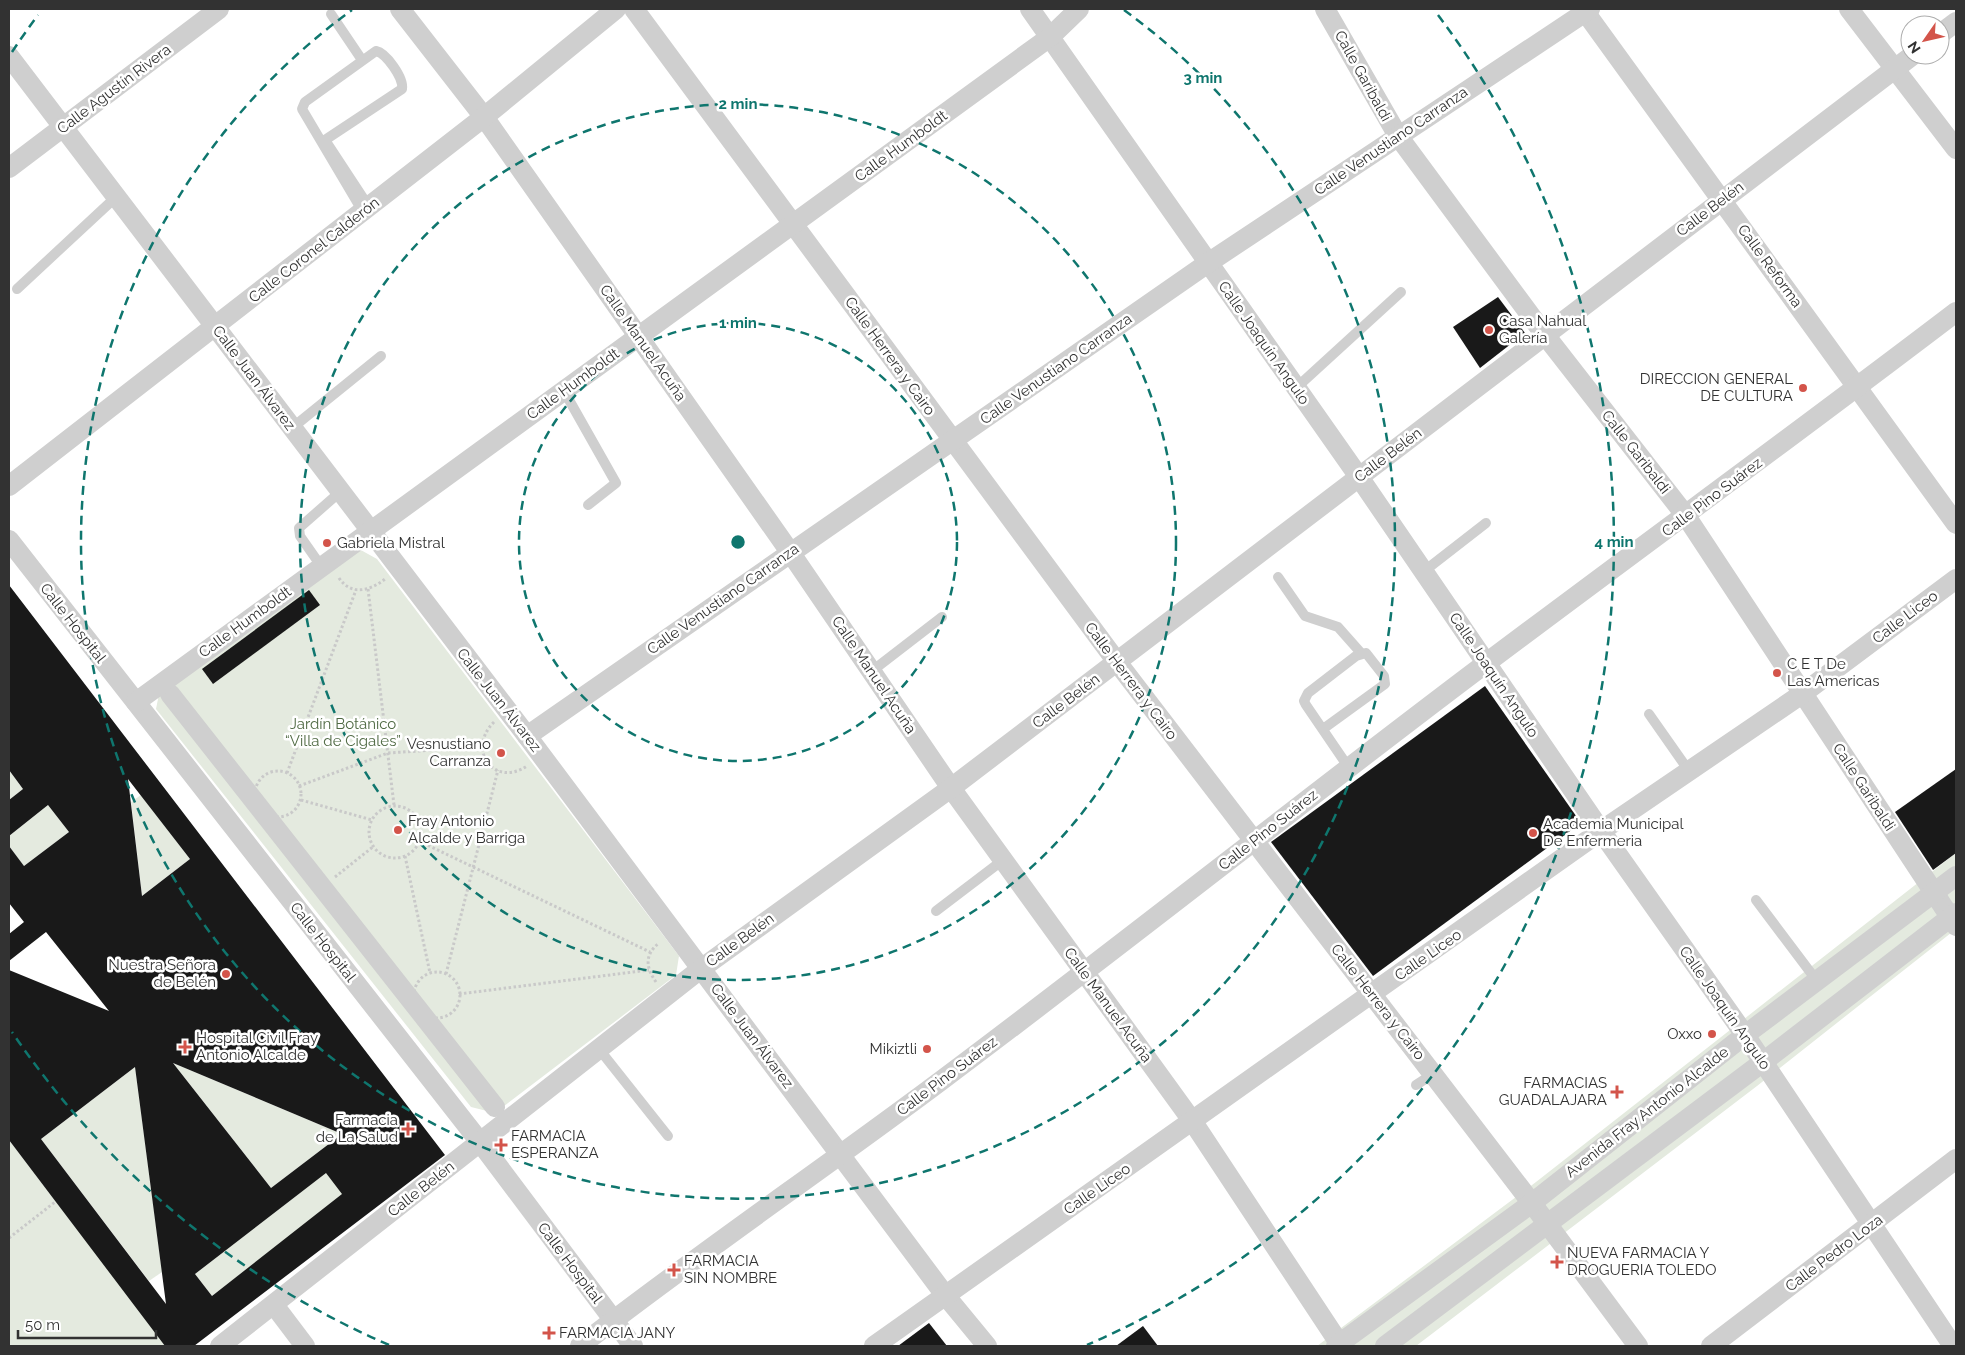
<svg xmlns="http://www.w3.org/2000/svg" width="1965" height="1355" font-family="Raleway,sans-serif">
<rect width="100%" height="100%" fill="#fff"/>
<g fill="#e4eadf">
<path d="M359,549L377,559L679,956L676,975L495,1113L471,1107L156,709L160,689Z"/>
<path d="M9,770L23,789L9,800Z"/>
<path d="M141,795L190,859L142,896L131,802Z"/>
<path d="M48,805L69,832L24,866L9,846V836Z"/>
<path d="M1956,853V929L1757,1086L1416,1346H1317L1536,1182Z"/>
<path d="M173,1063L342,1134L271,1188Z"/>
<path d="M135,1067L162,1272L149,1281L41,1139Z"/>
<path d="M9,1140L167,1346H9Z"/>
<path d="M363,1144L380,1166L212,1296L195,1274Z"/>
</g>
<g fill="#191919" fill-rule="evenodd">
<path d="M1498,297L1525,333L1480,368L1453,327Z"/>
<path d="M9,585L445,1155L194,1346H165L9,1140V970L109,1011L46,932L9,961V934L24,922L9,903V846L24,866L69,832L48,805L9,836V800L23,789L9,770ZM128,779L190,859L142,896ZM173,1063L342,1134L271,1188ZM135,1067L166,1304L41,1139ZM326,1173L342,1194L212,1296L195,1274Z"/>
<path d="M309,590L320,605L213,684L202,669Z"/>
<path d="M1485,686L1581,823L1373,976L1271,842Z"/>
<path d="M1956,769V853L1933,870L1895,812Z"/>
<path d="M929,1323L947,1346H898Z"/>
<path d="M1143,1326L1158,1346H1116Z"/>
</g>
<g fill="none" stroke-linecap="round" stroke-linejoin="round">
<g stroke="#c9c9c9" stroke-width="3" stroke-dasharray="2.5 2.5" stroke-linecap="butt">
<path d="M339,578C351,596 370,591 385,579"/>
<path d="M368,589L394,805"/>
<path d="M494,722C466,750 494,788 527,766"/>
<circle cx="278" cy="794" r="23"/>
<path d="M287,773L356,590"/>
<path d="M299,786L388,753L481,747"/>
<path d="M301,800L372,820"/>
<circle cx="395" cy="832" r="26"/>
<path d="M419,841L650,952"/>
<path d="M405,856L430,973"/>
<path d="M335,877L374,846"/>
<circle cx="437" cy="995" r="23"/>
<path d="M446,974L498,770"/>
<path d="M656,982C646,968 644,955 659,943"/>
<path d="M459,994L649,970"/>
<path d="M9,1238L55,1202"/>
</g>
<g stroke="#cfcfcf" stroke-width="10">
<path d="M331,14L362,60"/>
<path d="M363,212L302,109L305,102L376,51C386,53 404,78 402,89L325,140L369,207"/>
<path d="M17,289L116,197"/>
<path d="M1296,388L1401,292"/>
<path d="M564,391L616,483L588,505"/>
<path d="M292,428L381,356"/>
<path d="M321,566L300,536L299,528L340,492"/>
<path d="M1423,572L1486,523"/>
<path d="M1278,577L1305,616L1338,627L1361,653"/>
<path d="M872,671L942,617"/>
<path d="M1649,714L1689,771"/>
<path d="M1323,729L1385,684L1384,676L1366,653L1356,656L1308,693L1304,701L1306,705L1349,768"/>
<path d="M1756,900L1817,981"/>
<path d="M936,911L1003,860"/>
<path d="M599,1049L668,1136"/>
<path d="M1416,1085L1433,1074"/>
</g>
<g stroke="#cfcfcf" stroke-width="20">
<path d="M400,9L484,117L790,552L951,788L1193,1122L1341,1346"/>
<path d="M634,9L1117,662L1534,1206L1638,1346"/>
<path d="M1030,9L1359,477L1601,831L1745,1035L1953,1346"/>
<path d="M1325,9L1398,136L1545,335L1686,516L1956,926"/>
<path d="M1583,9L1956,524"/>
<path d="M1849,9L1956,149"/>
<path d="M1940,34L1956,22"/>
<path d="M9,56L527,736L945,1295L987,1346"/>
<path d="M9,168L219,9"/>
<path d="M9,486L484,117L616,9"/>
<path d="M9,540L480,1142L633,1346"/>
<path d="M170,694L495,1107"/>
<path d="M136,702L1050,37L1079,9"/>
<path d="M527,736L1208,263L1590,9"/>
<path d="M274,1305L305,1346"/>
<path d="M220,1346L702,968L951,788L1913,55"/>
<path d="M580,1346C698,1254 822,1170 942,1080C1125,943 1303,801 1485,664C1642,546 1800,431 1956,312"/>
<path d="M874,1346L1601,831L1802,694L1956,579"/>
<path d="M1336,1346L1532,1203L1745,1035L1956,876"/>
<path d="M1385,1346L1763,1062L1956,913"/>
<path d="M1711,1346L1956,1159"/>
</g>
</g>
<g fill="none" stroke="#0f766e" stroke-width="2.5" stroke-dasharray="9 6">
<circle cx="738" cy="542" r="219"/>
<circle cx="738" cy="542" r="438"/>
<path d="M1124 10A657 657 0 1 1 352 10"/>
<path d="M389 1345A876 876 0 0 1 12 1032M12 52A876 876 0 0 1 38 15M1438 15A876 876 0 0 1 1087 1345"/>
</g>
<g fill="#d3544a" stroke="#fff" stroke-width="2">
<circle cx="1489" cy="330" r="5"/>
<circle cx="1803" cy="388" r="5"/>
<circle cx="327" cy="543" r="5"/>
<circle cx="1777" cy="673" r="5"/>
<circle cx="501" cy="753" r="5"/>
<circle cx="398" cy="830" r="5"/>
<circle cx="1533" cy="833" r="5"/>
<circle cx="226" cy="974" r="5"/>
<circle cx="1712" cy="1034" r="5"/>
<path d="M182.5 1039.5h5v5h5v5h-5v5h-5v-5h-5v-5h5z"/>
<circle cx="927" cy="1049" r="5"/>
<path d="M1614.5 1084.5h5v5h5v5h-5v5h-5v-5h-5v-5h5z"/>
<path d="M405.5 1121.5h5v5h5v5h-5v5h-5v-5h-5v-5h5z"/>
<path d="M498.5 1137.5h5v5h5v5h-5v5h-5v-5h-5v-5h5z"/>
<path d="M1554.5 1254.5h5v5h5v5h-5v5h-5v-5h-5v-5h5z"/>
<path d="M671.5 1262.5h5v5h5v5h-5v5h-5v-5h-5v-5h5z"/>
<path d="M546.5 1325.5h5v5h5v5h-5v5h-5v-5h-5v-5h5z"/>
</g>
<g text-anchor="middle" stroke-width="5" stroke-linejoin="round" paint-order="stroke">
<g font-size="15" fill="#323232" stroke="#fff">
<text transform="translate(1363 76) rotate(61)" y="5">Calle Garibaldi</text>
<text transform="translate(114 89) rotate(-37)" y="5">Calle Agustín Rivera</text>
<text transform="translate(1391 141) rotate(-34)" y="5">Calle Venustiano Carranza</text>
<text transform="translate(901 146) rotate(-36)" y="5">Calle Humboldt</text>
<text transform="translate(1710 209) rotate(-37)" y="5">Calle Belén</text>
<text transform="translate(314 250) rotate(-38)" y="5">Calle Coronel Calderón</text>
<text transform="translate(1770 266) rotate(54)" y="5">Calle Reforma</text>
<text transform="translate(643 343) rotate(55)" y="5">Calle Manuel Acuña</text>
<text transform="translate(1264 343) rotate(55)" y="5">Calle Joaquín Angulo</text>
<text transform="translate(890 356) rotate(54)" y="5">Calle Herrera y Cairo</text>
<text transform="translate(1056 369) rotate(-35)" y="5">Calle Venustiano Carranza</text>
<text transform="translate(254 378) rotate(53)" y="5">Calle Juan Álvarez</text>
<text transform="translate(573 384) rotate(-36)" y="5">Calle Humboldt</text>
<text transform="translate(1636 452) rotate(52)" y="5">Calle Garibaldi</text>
<text transform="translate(1388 455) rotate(-37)" y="5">Calle Belén</text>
<text transform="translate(1712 497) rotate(-37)" y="5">Calle Pino Suárez</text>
<text transform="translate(723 599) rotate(-35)" y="5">Calle Venustiano Carranza</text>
<text transform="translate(1905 617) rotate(-37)" y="5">Calle Liceo</text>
<text transform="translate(245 622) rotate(-36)" y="5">Calle Humboldt</text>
<text transform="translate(73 623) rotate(52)" y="5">Calle Hospital</text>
<text transform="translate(874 675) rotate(56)" y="5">Calle Manuel Acuña</text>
<text transform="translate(1494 675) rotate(56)" y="5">Calle Joaquín Angulo</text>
<text transform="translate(1131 681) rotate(53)" y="5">Calle Herrera y Cairo</text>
<text transform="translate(499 700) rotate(52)" y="5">Calle Juan Álvarez</text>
<text transform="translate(1066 701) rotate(-37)" y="5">Calle Belén</text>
<text transform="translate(1864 787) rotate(57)" y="5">Calle Garibaldi</text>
<text transform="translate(1268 830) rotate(-38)" y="5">Calle Pino Suárez</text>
<text transform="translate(740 940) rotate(-36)" y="5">Calle Belén</text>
<text transform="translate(323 942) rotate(52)" y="5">Calle Hospital</text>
<text transform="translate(1428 955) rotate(-35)" y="5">Calle Liceo</text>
<text transform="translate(1378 1002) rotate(52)" y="5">Calle Herrera y Cairo</text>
<text transform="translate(1108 1005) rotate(54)" y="5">Calle Manuel Acuña</text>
<text transform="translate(1725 1008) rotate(55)" y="5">Calle Joaquín Angulo</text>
<text transform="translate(752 1036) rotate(53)" y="5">Calle Juan Álvarez</text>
<text transform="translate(947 1076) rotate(-37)" y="5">Calle Pino Suárez</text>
<text transform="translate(1647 1112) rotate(-38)" y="5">Avenida Fray Antonio Alcalde</text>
<text transform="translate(421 1189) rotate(-38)" y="5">Calle Belén</text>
<text transform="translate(1097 1189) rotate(-35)" y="5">Calle Liceo</text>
<text transform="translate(1834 1253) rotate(-37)" y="5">Calle Pedro Loza</text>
<text transform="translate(570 1263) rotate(53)" y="5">Calle Hospital</text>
</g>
<g font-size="15" fill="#323232" stroke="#fff" text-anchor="start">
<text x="1499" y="326">Casa Nahual<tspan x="1499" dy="17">Galería</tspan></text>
<text x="1793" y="384" text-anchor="end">DIRECCION GENERAL<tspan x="1793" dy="17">DE CULTURA</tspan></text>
<text x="337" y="548">Gabriela Mistral</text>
<text x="1787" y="669">C E T De<tspan x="1787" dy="17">Las Americas</tspan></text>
<text x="491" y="749" text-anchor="end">Vesnustiano<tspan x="491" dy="17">Carranza</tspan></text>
<text x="408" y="826">Fray Antonio<tspan x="408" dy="17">Alcalde y Barriga</tspan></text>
<text x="1543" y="829">Academia Municipal<tspan x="1543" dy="17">De Enfermeria</tspan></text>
<text x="216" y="970" text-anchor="end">Nuestra Señora<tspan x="216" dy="17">de Belén</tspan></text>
<text x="1702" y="1039" text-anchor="end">Oxxo</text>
<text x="196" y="1043">Hospital Civil Fray<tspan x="196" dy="17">Antonio Alcalde</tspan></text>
<text x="917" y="1054" text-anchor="end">Mikiztli</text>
<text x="1607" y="1088" text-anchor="end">FARMACIAS<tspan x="1607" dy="17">GUADALAJARA</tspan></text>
<text x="398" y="1125" text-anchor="end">Farmacia<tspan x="398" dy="17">de La Salud</tspan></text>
<text x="511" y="1141">FARMACIA<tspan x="511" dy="17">ESPERANZA</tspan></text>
<text x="1567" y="1258">NUEVA FARMACIA Y<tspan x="1567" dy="17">DROGUERIA TOLEDO</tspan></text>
<text x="684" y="1266">FARMACIA<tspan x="684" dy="17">SIN NOMBRE</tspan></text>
<text x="559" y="1338">FARMACIA JANY</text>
</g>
<g font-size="15" fill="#506a44" stroke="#fff">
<text x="343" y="729">Jardín Botánico<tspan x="343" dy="17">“Villa de Cigales”</tspan></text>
</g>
</g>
<circle cx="738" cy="542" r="8" fill="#0f766e" stroke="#fff" stroke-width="2.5"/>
<g font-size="15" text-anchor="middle" font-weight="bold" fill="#0f766e" stroke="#fff" stroke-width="5" stroke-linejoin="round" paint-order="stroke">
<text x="1203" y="83">3 min</text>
<text x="738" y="109">2 min</text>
<text x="738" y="328">1 min</text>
<text x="1614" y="547">4 min</text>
</g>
<rect width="1965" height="1355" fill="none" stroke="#323232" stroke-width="20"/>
<g transform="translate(1925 40) rotate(236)"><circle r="24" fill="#ffffff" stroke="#adadad"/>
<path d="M0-4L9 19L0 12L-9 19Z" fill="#d3544a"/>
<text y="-8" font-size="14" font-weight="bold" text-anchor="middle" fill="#323232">N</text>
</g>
<path d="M18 1330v8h138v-8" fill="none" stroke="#323232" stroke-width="2.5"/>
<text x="25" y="1330" font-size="15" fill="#323232" stroke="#ffffff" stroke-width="4" paint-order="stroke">50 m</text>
</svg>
